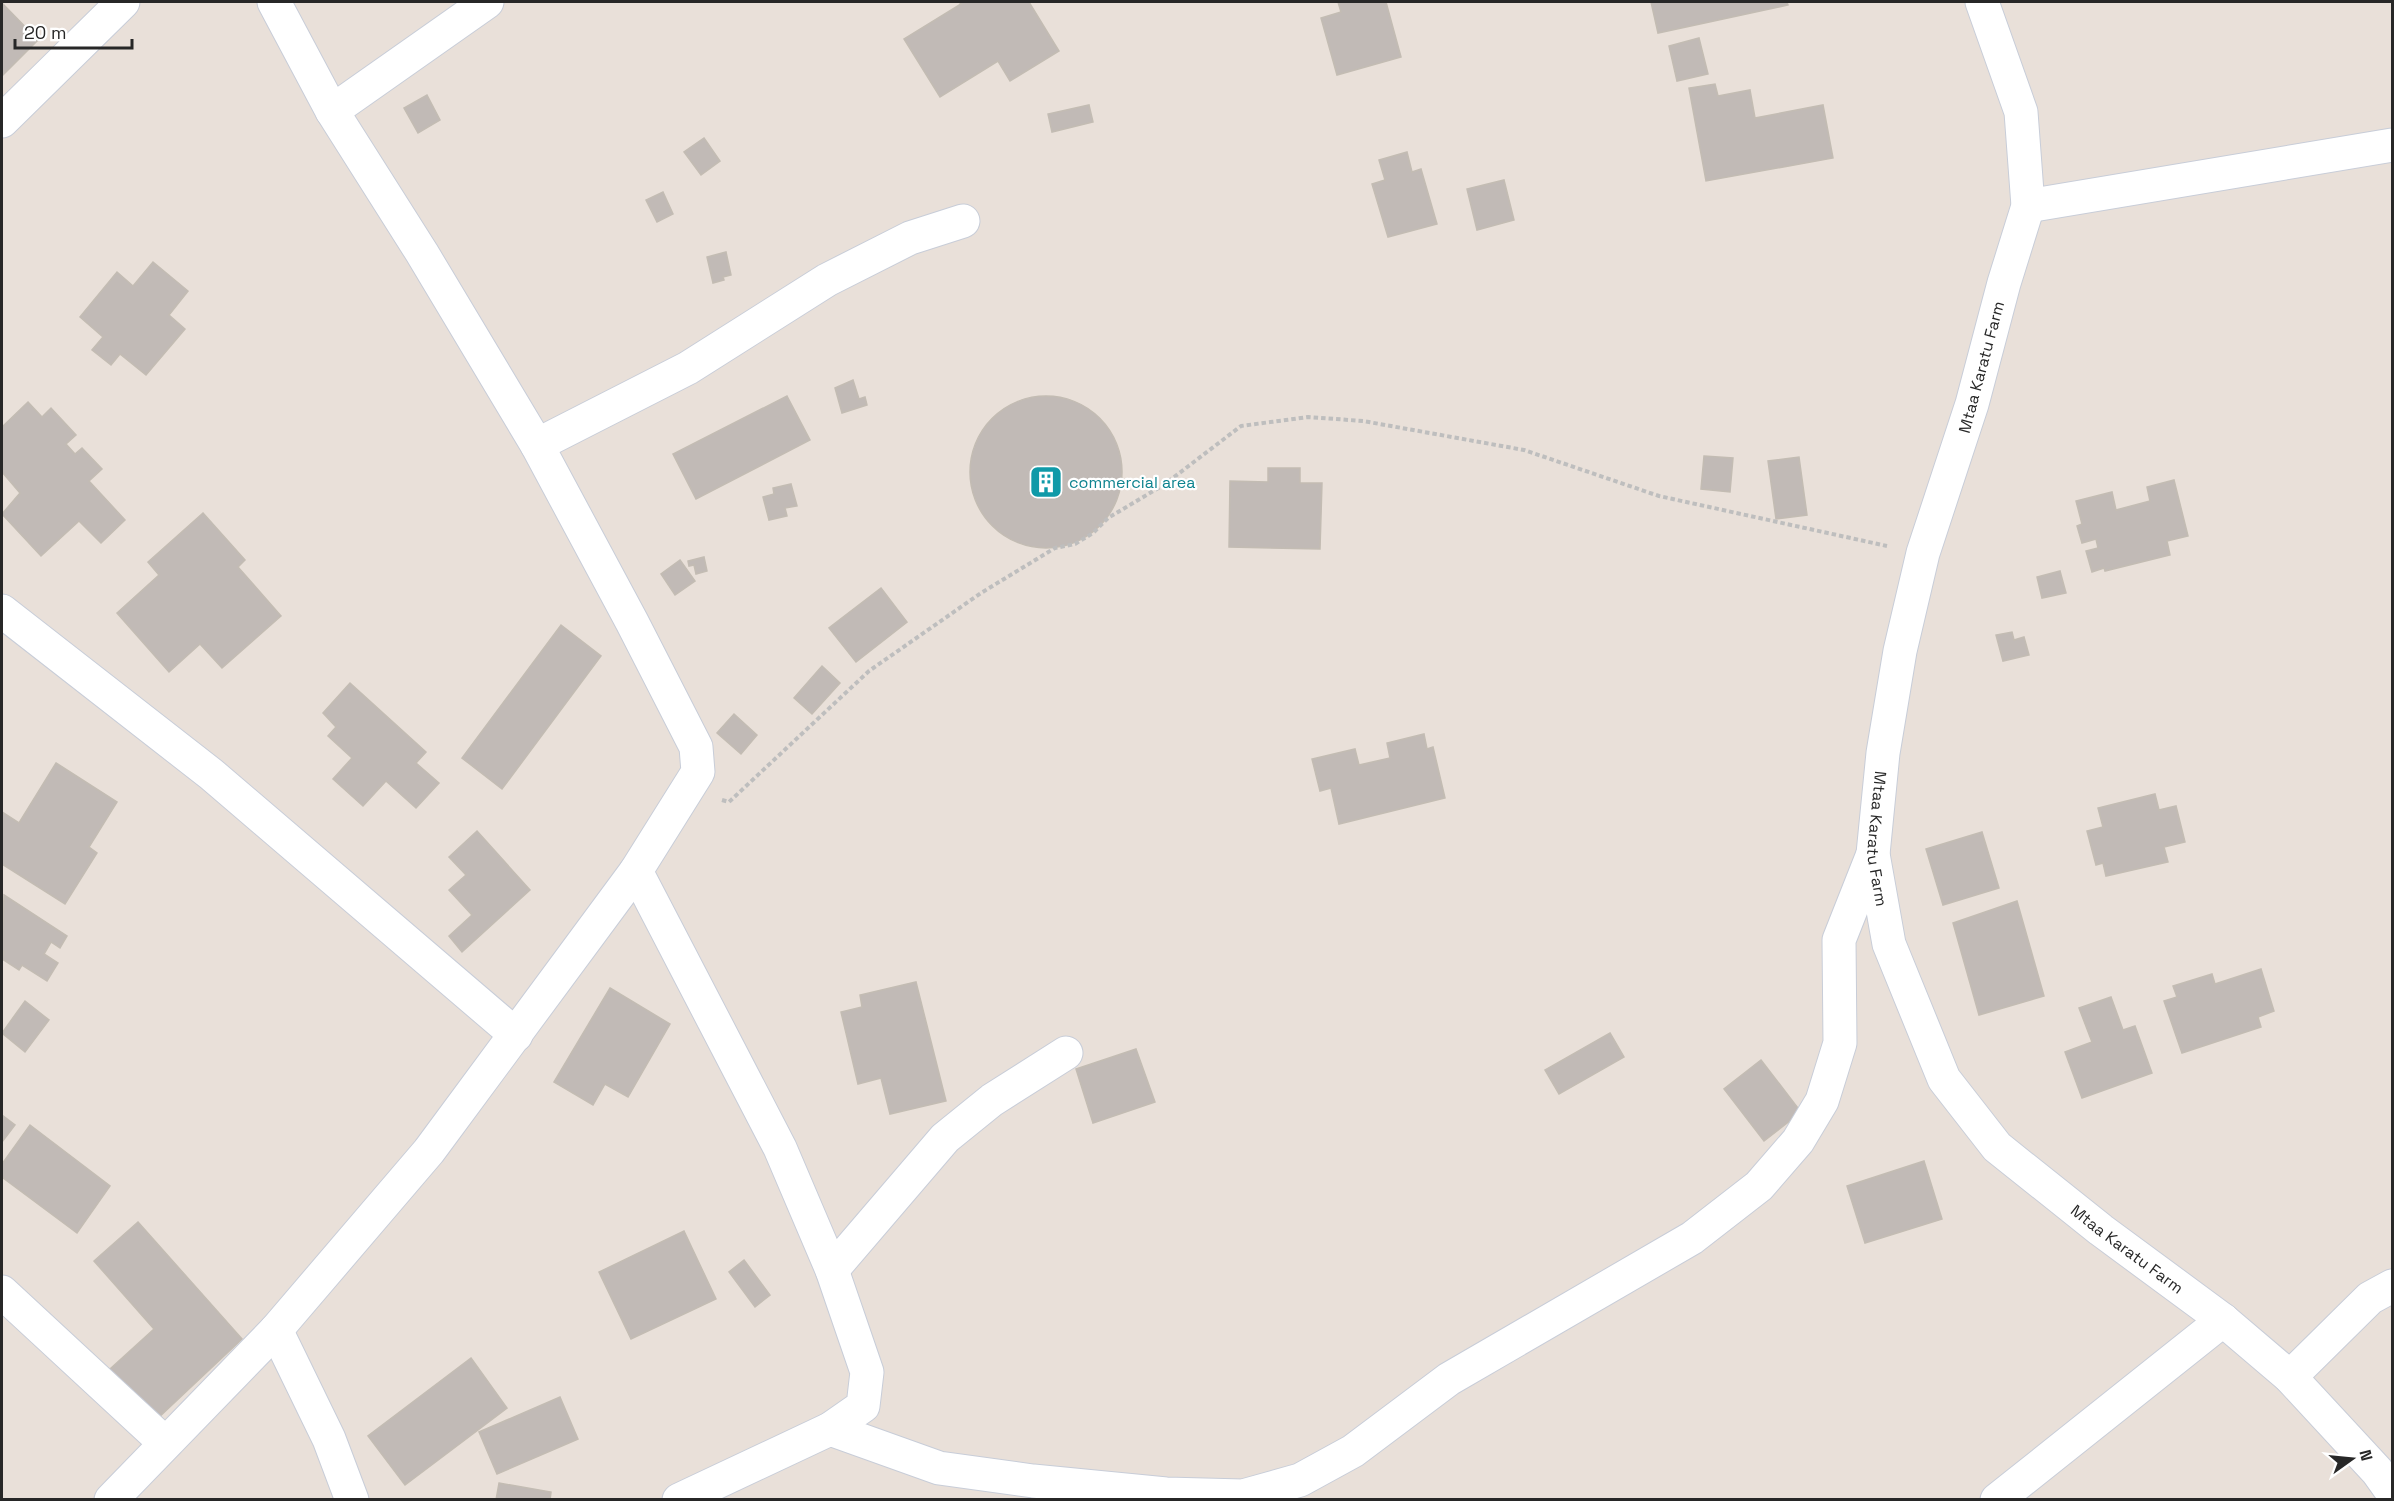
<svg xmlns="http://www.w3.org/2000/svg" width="2394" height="1501" font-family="'Space Grotesk',sans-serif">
<rect width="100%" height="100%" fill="#e9e0d9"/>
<g fill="#c1bab6" stroke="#c3bcb3" stroke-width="1.5">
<path d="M959,2H1029L1059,51L1010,81L998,61L940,97L904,39L961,4Z"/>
<path d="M1338,2H1386L1401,57L1337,75L1321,18L1341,12Z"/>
<path d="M1651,2H1787L1788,5L1658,33Z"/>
<path d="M2,3L38,40L2,76Z"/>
<path d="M1699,38L1708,74L1677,81L1669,46Z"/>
<path d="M1715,84L1718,96L1750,90L1755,118L1823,105L1833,158L1706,181L1689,88Z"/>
<path d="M427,95L440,120L418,133L404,108Z"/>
<path d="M1089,105L1093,122L1052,132L1048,114Z"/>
<path d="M704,138L720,161L701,175L684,152Z"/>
<path d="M1407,152L1412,172L1421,169L1437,224L1388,237L1372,184L1385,180L1379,160Z"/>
<path d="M1504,180L1514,220L1477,230L1467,189Z"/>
<path d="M663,192L673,214L657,222L646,200Z"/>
<path d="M726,252L731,275L723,277L724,280L713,283L707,257Z"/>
<path d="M153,262L188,291L169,315L185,329L146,375L120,354L111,365L92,350L103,337L80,317L117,272L133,286Z"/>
<path d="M853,380L859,399L865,397L867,405L842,413L835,388Z"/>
<circle cx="1046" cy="472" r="76"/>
<path d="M787,396L810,440L696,499L673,454Z"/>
<path d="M28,402L42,417L51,408L76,435L66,444L75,454L82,448L102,469L89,481L125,520L101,543L79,521L41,556L2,514L20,493L2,472V427Z"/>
<path d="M1704,456L1733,458L1730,492L1701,489Z"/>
<path d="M1799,457L1807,515L1776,519L1768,461Z"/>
<path d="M1268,468H1300V483H1322L1320,549L1229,547L1230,481L1268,482Z"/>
<path d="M2174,480L2188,536L2167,541L2170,555L2105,571L2104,568L2092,572L2086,551L2098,548L2096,539L2082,543L2077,526L2082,524L2076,501L2112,492L2116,510L2150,501L2147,487Z"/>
<path d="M791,484L797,506L785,508L787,516L769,520L763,497L774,494L773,488Z"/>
<path d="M203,513L245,560L238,567L281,616L222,668L200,644L169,672L117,613L159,575L148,562Z"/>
<path d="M704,557L707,571L696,574L694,565L689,566L688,561Z"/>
<path d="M680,560L695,581L675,595L661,574Z"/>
<path d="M2060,571L2066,593L2042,598L2037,577Z"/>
<path d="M881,588L907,622L856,662L829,628Z"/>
<path d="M561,625L601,656L502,789L462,758Z"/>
<path d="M2012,632L2014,640L2024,637L2029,655L2003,661L1996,635Z"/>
<path d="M822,666L840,683L812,714L794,698Z"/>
<path d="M350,683L426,752L416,763L439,783L416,808L386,781L363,806L333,779L352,758L328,736L336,727L323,713Z"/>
<path d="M734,714L757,735L741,754L717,733Z"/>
<path d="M1424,734L1427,749L1433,747L1445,798L1339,824L1331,788L1320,791L1312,759L1355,749L1359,765L1390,758L1387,743Z"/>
<path d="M56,763L117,802L89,847L97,853L65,904L2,864V812L19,823Z"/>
<path d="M2155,794L2159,810L2176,806L2185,842L2164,847L2168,862L2106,876L2103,863L2096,865L2087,831L2103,827L2098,808Z"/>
<path d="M477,831L530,890L462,952L449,936L472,915L449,890L466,875L449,857Z"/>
<path d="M1982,832L1999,888L1943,905L1926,849Z"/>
<path d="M4,895L67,936L60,948L51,942L44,954L58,963L47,981L22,965L19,970L2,959L4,952L2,951Z"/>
<path d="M2017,901L2044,996L1979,1015L1953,923Z"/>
<path d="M2261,969L2274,1011L2258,1017L2261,1027L2182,1053L2164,1001L2177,997L2173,986L2212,974L2215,984Z"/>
<path d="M916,982L946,1101L890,1114L881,1078L858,1084L841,1012L862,1007L860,995Z"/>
<path d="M610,988L670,1024L628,1097L605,1084L593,1105L554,1082Z"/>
<path d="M2111,997L2123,1030L2135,1026L2152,1073L2082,1098L2065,1052L2092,1042L2079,1008Z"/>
<path d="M25,1001L49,1020L25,1052L2,1033Z"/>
<path d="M1610,1033L1624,1057L1559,1094L1545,1070Z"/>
<path d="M1136,1049L1155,1102L1093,1123L1076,1069Z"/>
<path d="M1761,1060L1801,1112L1764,1141L1724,1089Z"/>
<path d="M2,1115L15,1125L2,1142Z"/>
<path d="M30,1125L110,1186L77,1233L2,1177V1164Z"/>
<path d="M1924,1161L1942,1219L1865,1243L1847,1186Z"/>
<path d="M138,1222L242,1339L156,1420L110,1369L154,1329L94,1261Z"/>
<path d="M684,1231L716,1299L631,1339L599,1272Z"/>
<path d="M744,1260L770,1295L755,1307L729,1272Z"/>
<path d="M471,1358L507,1408L405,1485L368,1436Z"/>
<path d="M560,1397L578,1439L497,1474L479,1432Z"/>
<path d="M499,1483L551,1492L550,1500H496Z"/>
</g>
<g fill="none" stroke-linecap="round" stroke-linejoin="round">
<g stroke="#c8cdd8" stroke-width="35">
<g id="minor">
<path id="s1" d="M1982,2L2021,112L2028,206L2004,283L1972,404L1923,553L1900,651L1883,753L1873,854L1889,944L1944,1079L1997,1147L2101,1230L2223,1320L2290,1377L2377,1471L2392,1492"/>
<path d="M332,111L487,2"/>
<path d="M2,121L123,2"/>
<path d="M2028,206L2392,145"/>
<path d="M537,445L688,368L827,280L910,238L963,221"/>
<path d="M2,611L211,774L516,1035"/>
<path d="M636,871L780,1148L832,1270L867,1372L863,1406L830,1429L679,1500"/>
<path d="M832,1270L945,1138L992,1100L1066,1053"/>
<path d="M2,1292L165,1443"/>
<path d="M276,1330L329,1439L352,1500"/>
<path d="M2290,1377L2370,1298L2392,1286"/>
<path d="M830,1429L939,1468L1033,1481L1166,1494L1243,1496L1300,1480L1353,1451L1449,1379L1692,1238L1759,1186L1798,1141L1822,1101L1840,1043L1839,940L1873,854"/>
<path d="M111,1500L276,1330L429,1151L636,871L698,772L696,747L632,622L537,445L422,253L332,111L274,2"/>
<path d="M1997,1500L2223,1320"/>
</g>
</g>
<path stroke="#bebebe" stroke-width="4" stroke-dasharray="4.5 3" stroke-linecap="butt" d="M722,800L729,802L869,671L981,593L1055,548L1075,544L1093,533L1108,518L1165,484L1241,426L1308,417L1363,421L1524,450L1659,496L1887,546"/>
<use href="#minor" stroke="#fff" stroke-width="33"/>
</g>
<defs>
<g id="building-square" transform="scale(1.725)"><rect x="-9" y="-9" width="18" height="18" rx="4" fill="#0f9aa8" stroke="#fff"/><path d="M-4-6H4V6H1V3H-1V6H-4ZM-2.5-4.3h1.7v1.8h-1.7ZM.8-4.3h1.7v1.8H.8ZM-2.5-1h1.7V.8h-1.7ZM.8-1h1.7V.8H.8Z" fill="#fff"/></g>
</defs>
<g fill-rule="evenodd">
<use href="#building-square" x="1046" y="482"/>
</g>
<g text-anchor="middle" stroke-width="4.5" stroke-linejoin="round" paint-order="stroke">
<g font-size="16" fill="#272727" stroke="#fff">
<text transform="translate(1981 367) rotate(-75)" y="6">Mtaa Karatu Farm</text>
<text dy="6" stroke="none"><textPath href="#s1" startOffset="864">Mtaa Karatu Farm</textPath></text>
<text dy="6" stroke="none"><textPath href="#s1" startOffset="1368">Mtaa Karatu Farm</textPath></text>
</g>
<g font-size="16" fill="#0d838f" stroke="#fff" text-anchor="start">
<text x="1069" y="488">commercial area</text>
</g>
</g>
<rect width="2394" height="1501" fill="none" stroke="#272727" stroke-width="6"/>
<g transform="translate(2352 1459) rotate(75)" stroke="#ffffff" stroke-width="4.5" paint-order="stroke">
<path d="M0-4.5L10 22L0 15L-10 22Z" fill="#272727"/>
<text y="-9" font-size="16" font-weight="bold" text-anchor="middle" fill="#272727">N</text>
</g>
<path d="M15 39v9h117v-9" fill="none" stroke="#272727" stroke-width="3"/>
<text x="24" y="39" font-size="18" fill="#272727" stroke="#ffffff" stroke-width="4.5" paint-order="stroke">20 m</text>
</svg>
